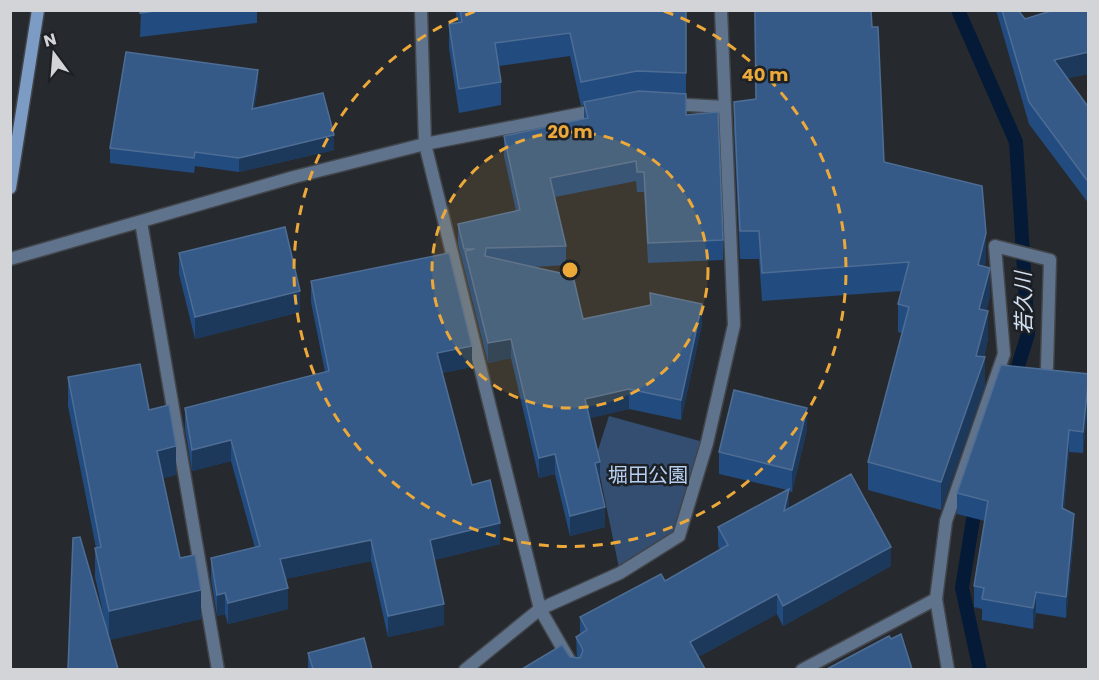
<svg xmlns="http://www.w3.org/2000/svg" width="1099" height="680" font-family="Poppins,'Noto Sans JP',sans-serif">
<rect width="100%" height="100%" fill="#262a2f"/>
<path fill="#334e70" d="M609,416L707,443L679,536L620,573L596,456Z"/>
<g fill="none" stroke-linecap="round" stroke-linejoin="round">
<g stroke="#041a36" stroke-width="14">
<path d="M958,10L1016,142L1028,334L1013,382"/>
<path d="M976,501L962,588L980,670"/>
</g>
<g stroke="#42454a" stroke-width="15">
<g id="minor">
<path d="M421,10L425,144L540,609L575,670"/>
<path d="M670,104L725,107"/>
<path d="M141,222L218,670"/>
<path d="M10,259L294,177L425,144L599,110"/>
<path d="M936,599L948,670"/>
<path d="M465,670L540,609L620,573L679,536L707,443L734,325L721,10"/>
<path d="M802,670L936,599L946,521L1004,354L995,246L1050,260L1047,367"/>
</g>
</g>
<g stroke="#42454a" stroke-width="15">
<path id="secondary" d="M10,188L38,10"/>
</g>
<use href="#minor" stroke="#5f738d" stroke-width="12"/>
<use href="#secondary" stroke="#7c9cc5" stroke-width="12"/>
</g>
<g fill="#224b7f">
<path d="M141,10H257V23L140,37Z"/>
<path d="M455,10H686V115L723,240V260L648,263L644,192H637L636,181L555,197L566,246V265L533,267L583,319L650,305V293L702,324L681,420L629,409L590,418L600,482H599L605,527L570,536L555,474L539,478L511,358L488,363L458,244V224L516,211L504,156V136L584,119V105L581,106L570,56L499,66L501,82V105L459,113L449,48V24L458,23Z"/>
<path d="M754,10H871L884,162L986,261L984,267L990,296L986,311L988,339L984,357L985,385L941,510L868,490V462L902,333L898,332V304L901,291L762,301L759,259H740L734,130V102L756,99Z"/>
<path d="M996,10H1018L1025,19L1089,10V74L1067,78L1089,108V204L1029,124Z"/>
<path d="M258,85L254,109L334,150L239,172L195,166L194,173L110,163V148Z"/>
<path d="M179,253L300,312L195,339L179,274Z"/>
<path d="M311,281L472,367L442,373L472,485L500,544L434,560L444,625L388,637L371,561L285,579L288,609L228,624L225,614L217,616L211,579V558L255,548L231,461L192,471L185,429V408L325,372L311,302Z"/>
<path d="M1089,374V396L1083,453L1069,452L1064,509L1074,535L1066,618L1036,613L1033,629L982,620V609L974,607V586L985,521L957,514V493Z"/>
<path d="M68,377L149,410L176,475L163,478L180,558L201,619L109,640L95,577V548H96L68,406Z"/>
<path d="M734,390L807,408V429L792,492L789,491V508L851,474L891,547V566L783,626L777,614L698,657L705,669H522L562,645L570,657H577L576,637L580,634V617L661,574L665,581L720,550L718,546V527L787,490L719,474V452Z"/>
<path d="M308,653L372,669H308Z"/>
</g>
<g fill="#1c385b">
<path d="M1089,52V74L1054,81V60Z"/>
<path d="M258,70V85L252,124V109Z"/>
<path d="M334,135V150L239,172V158Z"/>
<path d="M986,233V261L978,293V265Z"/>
<path d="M990,268V296L979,337V309Z"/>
<path d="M300,291V312L195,339V317Z"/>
<path d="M702,304V324L681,420V400Z"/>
<path d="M988,311V339L981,368L985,357V385L941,510V482Z"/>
<path d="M511,339V358L488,363V343Z"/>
<path d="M472,346V367L437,374V353Z"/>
<path d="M1089,375V396L1083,453V432Z"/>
<path d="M629,389V409L585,419V399Z"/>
<path d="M807,408V429L792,492V470Z"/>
<path d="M1069,430V452L1062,529V508Z"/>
<path d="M231,440V461L192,471V450Z"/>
<path d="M176,446V475L157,480V451Z"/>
<path d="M555,454V474L539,478V458Z"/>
<path d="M600,462V482L595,483V463Z"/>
<path d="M789,489V509L784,511Z"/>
<path d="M605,507V527L570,536V516Z"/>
<path d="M1074,514V535L1066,618V597Z"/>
<path d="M500,523V544L430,561V540Z"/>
<path d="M371,540V561L280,580V559Z"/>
<path d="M891,547V566L783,626V606Z"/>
<path d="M288,588V609L228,624V603Z"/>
<path d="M201,590V619L109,640V611Z"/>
<path d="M1036,592V613L1033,629V608Z"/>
<path d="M225,593V614L217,616V595Z"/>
<path d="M777,594V614L690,661V642Z"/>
<path d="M444,604V625L388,637V616Z"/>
</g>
<g fill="#355a88" stroke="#4e6d94" stroke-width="1.5">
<path d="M141,10H163L140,13Z"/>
<path d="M460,10H686V73L637,71L581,82L570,33L495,43L501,82L459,89L449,24L462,22Z"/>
<path d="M755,10H871L872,27H878L884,162L982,186L986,233L978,265L990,268L979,309L988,311L976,356L985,357L941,482L868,462L909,307L898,304L909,262L762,273L759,231H740L734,102L756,99Z"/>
<path d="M1002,10H1018L1025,19L1054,10H1089V52L1054,60L1089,108V183L1029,102Z"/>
<path d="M126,52L258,70L252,109L323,93L334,135L239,158L195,152L194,158L110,148Z"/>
<path d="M639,91L686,94V115L718,112L723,240L648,243L644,172H637L636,161L550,178L566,246L486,248L485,256L573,276L583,319L651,305L650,293L702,304L681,400L629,389L585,399L600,462L595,463L605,507L570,516L555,454L539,458L511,339L488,343L465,251L475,249H464L458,224L520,210L504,136L588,118L584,102Z"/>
<path d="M285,227L300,291L195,317L179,253Z"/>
<path d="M449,253L472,346L437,353L472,485L490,480L500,523L430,540L444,604L388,616L371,540L280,559L288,588L228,603L225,593L217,595L211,558L260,546L231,440L192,450L185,408L329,371L311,281Z"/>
<path d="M140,364L149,410L169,405L176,446L157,451L180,558L195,555L201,590L109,611L95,548L101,547L68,377Z"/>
<path d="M1001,365L1089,374L1083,432L1069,430L1062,508L1074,514L1066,597L1036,592L1033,608L982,599L984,588L974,586L988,501L957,493Z"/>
<path d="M734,390L807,408L792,470L719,452Z"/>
<path d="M851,474L891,547L783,606L777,594L690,642L705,669H522L562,645L570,657L580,658L583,650L576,637L587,630L580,617L661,574L665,581L728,545L718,527L789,489L784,511Z"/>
<path d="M80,537L118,669H68L73,538Z"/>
<path d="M901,634L912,669H827L889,636L891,639Z"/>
<path d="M364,638L372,669H313L308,653Z"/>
</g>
<circle cx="570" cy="270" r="138" fill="#eca93a" fill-opacity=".12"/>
<g fill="none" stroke="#eca93a" stroke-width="3" stroke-dasharray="10 8">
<circle cx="570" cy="270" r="138"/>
<path d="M664 11A276 276 0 1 1 476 11"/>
</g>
<g text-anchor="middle" stroke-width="5" stroke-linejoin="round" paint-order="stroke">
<g font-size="20" fill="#b7d0f1" stroke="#1d2025">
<text x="648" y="482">堀田公園</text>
</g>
<g font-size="21" font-style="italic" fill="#d3e0f1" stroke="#1d2025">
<text transform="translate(1024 303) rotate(-91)" y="7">若久川</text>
</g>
</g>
<circle cx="570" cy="270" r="9" fill="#eca93a" stroke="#1d2025" stroke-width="3"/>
<g font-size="18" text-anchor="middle" font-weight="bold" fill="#eca93a" stroke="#1d2025" stroke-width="5" stroke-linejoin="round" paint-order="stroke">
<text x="765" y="81">40 m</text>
<text x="570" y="138">20 m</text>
</g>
<rect width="1099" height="680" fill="none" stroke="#d2d4d7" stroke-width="24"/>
<g transform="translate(54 54) rotate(344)" stroke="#1d2025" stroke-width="4.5" paint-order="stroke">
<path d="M0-4.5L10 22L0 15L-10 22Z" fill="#d2d4d7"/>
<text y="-9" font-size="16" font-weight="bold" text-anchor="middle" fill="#d2d4d7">N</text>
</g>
</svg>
